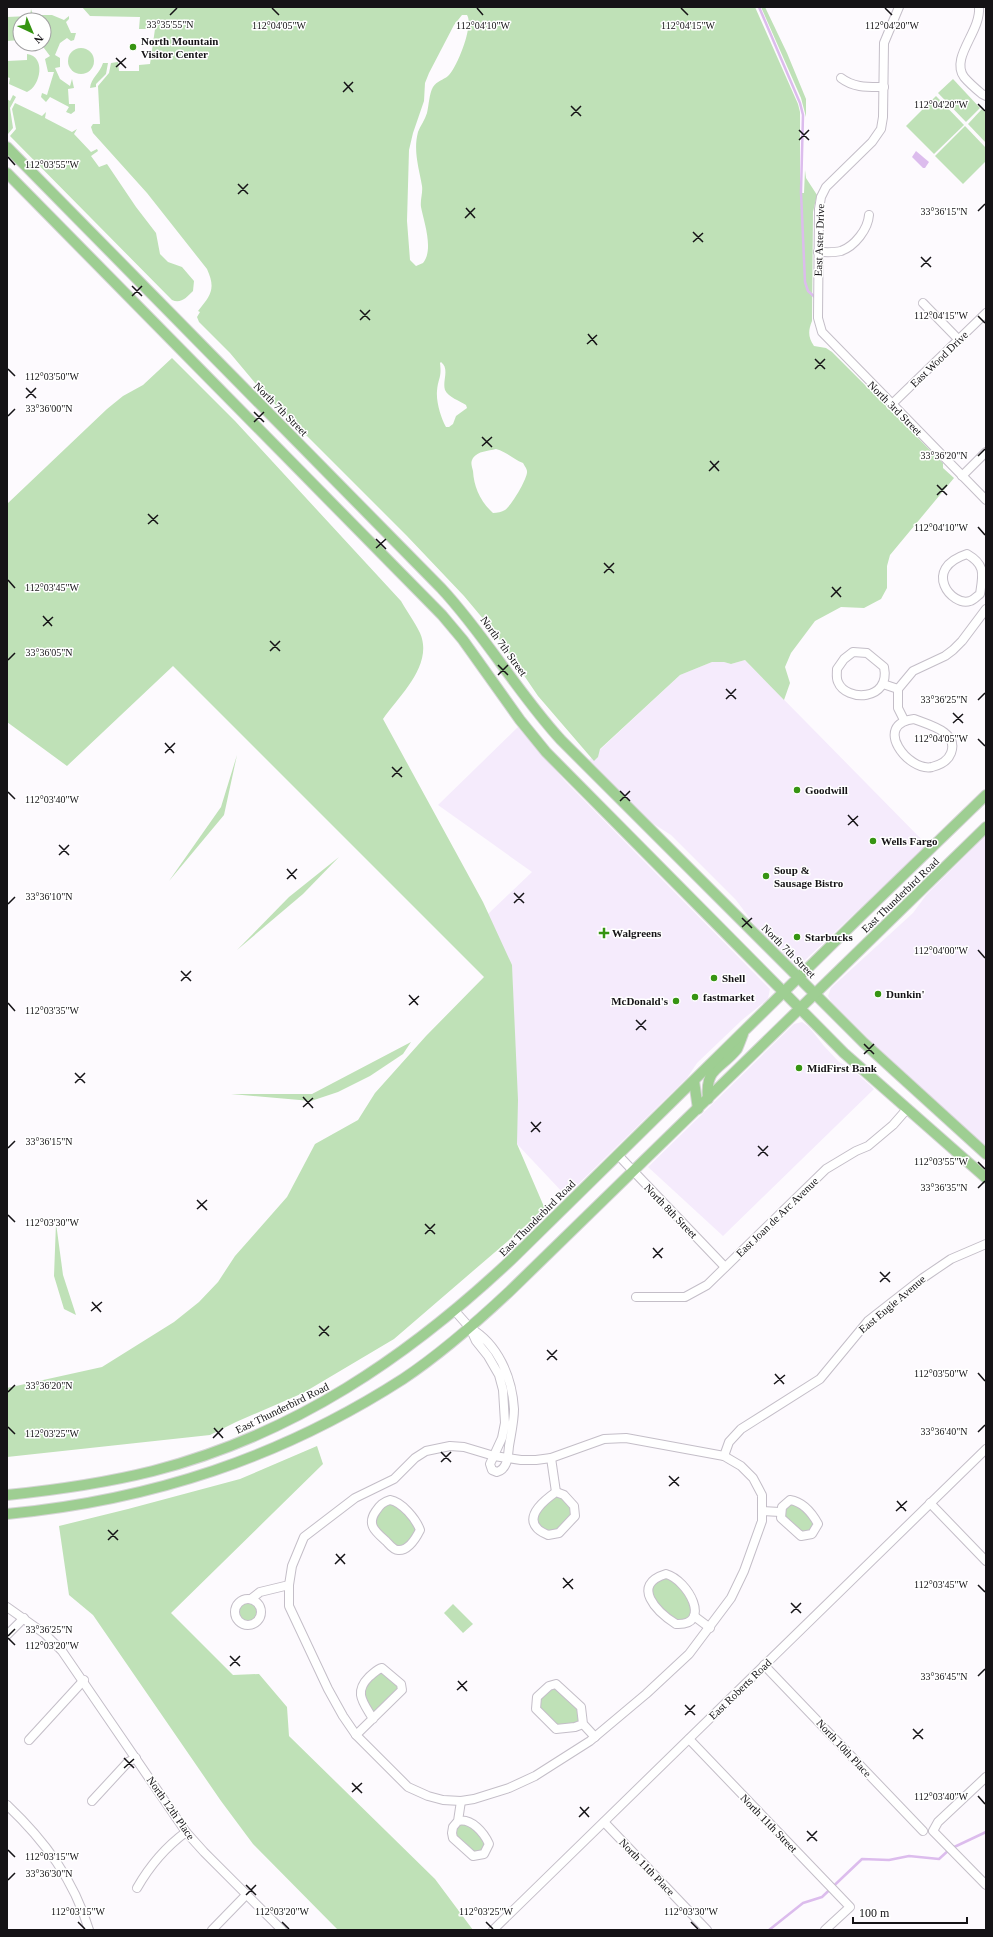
<svg xmlns="http://www.w3.org/2000/svg" width="993" height="1937" font-family="Georgia,serif">
<rect width="100%" height="100%" fill="#fdfafe"/>
<g fill="#f5ebfc">
<path d="M745,660L927,845L801,964H794L789,961L760,932L736,900L671,835L649,821L589,760L680,675L712,662H724L731,664Z"/>
<path d="M518,727L565,781L770,989L768,999L742,1020L697,1063L687,1078L566,1196L517,1144L512,967L488,914L532,872L438,805Z"/>
<path d="M986,835V1147L880,1050L832,1003L828,996L831,988L913,913L927,894Z"/>
<path d="M802,1022L809,1027L824,1046L839,1062L852,1069L874,1089L723,1236L648,1167L794,1024Z"/>
</g>
<g fill="#bfe1b7" fill-rule="evenodd">
<path d="M82,7H755L798,104L800,112V193H804L805,170L806,178L817,195L813,212L812,321C808,331 808,337 814,346L826,348L832,352L943,463V468L954,478L890,555L887,566V588L881,599L864,608L841,607L815,621L791,653L785,667L790,683L784,700L745,660L731,664L724,662H712L680,675L600,749L598,757L594,761L538,696L495,633L464,596L407,536L262,391L230,353L199,322L197,317L200,312L198,311C211,295 216,289 207,269L147,193L93,133L91,127L93,124H100L98,86L109,73L111,63L118,62L119,71H139V65L150,64L155,29H139L140,17L90,16ZM462,15H467C474,25 457,68 448,76C443,80 437,81 433,87C429,94 429,105 427,113C425,120 420,126 418,132C413,151 419,168 422,186C423,193 420,200 421,207C424,222 434,250 423,263L416,266L410,260L407,221L409,150L413,133L424,101L425,83L429,73L454,25ZM441,362C450,369 442,381 445,390C448,397 460,401 466,405L467,408L456,416L453,424L449,427H446C441,418 436,402 437,391C438,378 442,378 440,363ZM496,449C507,452 513,459 523,463C524,465 527,469 527,471C528,478 511,506 505,510C502,512 497,513 493,513C480,501 474,487 473,471C472,466 470,463 473,458C478,451 488,451 496,449Z"/>
<path d="M761,7H765L787,53L806,99V117L801,98Z"/>
<path d="M31,9L33,15H52L64,20L69,16V19L66,22L71,33H76L74,40L71,41L67,38L60,43L55,55L60,58V67L55,68L60,79L70,86L72,79L74,88L68,89L69,104H75V111L71,114L66,112L69,107L50,97L46,102L41,97L42,93L47,95L54,72H48L45,59L50,56L41,44H44V20H20V40L7,41V17L30,16Z"/>
<circle cx="81" cy="61" r="13"/>
<path d="M27,54C46,56 41,86 27,92L9,84L10,78L7,77V61L27,60Z"/>
<path d="M103,63H108L106,74L96,84V87L90,88C91,78 100,73 103,63Z"/>
<path d="M953,79L980,108L966,122L938,93Z"/>
<path d="M13,95L16,97L10,108L13,128L8,134L7,99L10,101Z"/>
<path d="M936,96L964,125L934,154L906,126Z"/>
<path d="M15,103L42,116L46,112L45,118L72,132L77,129L74,134L91,152L97,149L98,151L91,156L99,167L107,164L136,207L156,233L160,254L168,262L182,267L194,281L193,291C187,297 181,304 172,300L10,136L16,129L12,109Z"/>
<path d="M982,109L986,113V143L968,124Z"/>
<path d="M965,126L986,148V161L963,184L935,156Z"/>
<path d="M172,358L235,421L401,601C407,612 415,622 420,633C434,665 399,696 383,719L483,902L512,965L518,1100L517,1144L545,1209L394,1339L303,1393L236,1422L210,1435L7,1457V1388L102,1367L174,1322L199,1302L218,1282L235,1256L287,1197L315,1144L358,1120L375,1093L426,1036L484,977L173,666L67,766L7,722V504L107,409L123,396L143,385Z"/>
<path d="M237,755L224,815L169,881L221,807Z"/>
<path d="M339,857L303,894L237,950L289,897Z"/>
<path d="M411,1042L403,1054L370,1076L338,1092L311,1101L231,1094H312Z"/>
<path d="M56,1223L63,1275L76,1315L64,1309L54,1276Z"/>
<path d="M317,1446L323,1464L171,1613L233,1675L259,1674L287,1707L289,1736L435,1879L473,1930H338L253,1844L221,1801L93,1615L69,1595L59,1526L128,1509L240,1479Z"/>
<path d="M556,1492L575,1511L552,1535L537,1528L535,1512Z"/>
<path d="M395,1501L420,1530L398,1550L376,1531L371,1518L382,1502Z"/>
<path d="M796,1501L818,1524L807,1536L785,1523L782,1507Z"/>
<path d="M673,1576L696,1611L682,1624L652,1604L650,1587L653,1581Z"/>
<circle cx="248" cy="1612" r="13"/>
<path d="M453,1604L473,1624L463,1633L444,1613Z"/>
<path d="M378,1668L402,1690L373,1719L360,1689Z"/>
<path d="M556,1684L581,1707L583,1724L556,1729L536,1709L537,1697Z"/>
<path d="M462,1820L487,1839L479,1857L457,1843L453,1827Z"/>
</g>
<path fill="#dcbced" d="M916,151L929,162L925,168H923L912,157Z"/>
<g fill="none" stroke-linecap="round" stroke-linejoin="round">
<g stroke="#dcbced" stroke-width="2.5">
<path d="M759,7L800,103L803,115L801,192L805,282L808,291L817,299"/>
<path d="M769,1930L803,1903L822,1897L862,1859L889,1860L909,1856L939,1859L950,1849L986,1832"/>
</g>
<g stroke="#c4bec8" stroke-width="10">
<g id="minor">
<path d="M899,7L884,43L883,117L881,129L872,142L826,187L821,197L819,209L818,318L822,332L986,500"/>
<path d="M979,7C981,32 950,57 964,77C969,83 976,89 982,94L986,96"/>
<path d="M841,78C854,88 868,87 884,87"/>
<path d="M818,252C825,252 833,253 841,251C855,246 868,229 869,215"/>
<path d="M923,303L959,340"/>
<path d="M892,404L986,313"/>
<path d="M962,476L986,452"/>
<path d="M967,554C986,565 983,574 980,594C977,596 974,600 970,601C952,607 921,569 967,554Z"/>
<path d="M853,652L867,653L884,667C891,701 846,702 838,682C836,678 837,673 837,669L844,659Z"/>
<path d="M883,684L898,689V708L904,720"/>
<path d="M898,689L913,671L945,656L953,650L962,641L986,609"/>
<path d="M914,719C929,725 959,732 951,753C948,761 940,765 932,767C908,772 872,724 914,719Z"/>
<path d="M618,1155L725,1267"/>
<path d="M636,1297H685L707,1285L826,1169L856,1151L868,1146L893,1125L907,1109"/>
<path d="M455,1311L470,1328L476,1341L488,1356L499,1375L503,1390L505,1423L502,1438L490,1464L492,1470L497,1472C508,1469 508,1455 509,1446C511,1434 514,1421 514,1409C512,1377 498,1344 470,1328"/>
<path d="M626,1438L724,1456L741,1466L753,1478L762,1495V1521L744,1571L731,1598L689,1654L646,1694L590,1741L535,1776L509,1788L474,1799L461,1801L443,1800L428,1796L408,1787L356,1735L343,1716L328,1689L289,1606V1585L292,1566L304,1537L355,1498L394,1479L415,1458L426,1451L450,1446L464,1447L494,1456L521,1460H536L551,1458L604,1439Z"/>
<path d="M724,1456L729,1442L741,1429L820,1379L868,1321L923,1278L951,1259L986,1244"/>
<path d="M551,1458L556,1492"/>
<path d="M556,1492L564,1495L574,1506L575,1516L559,1533L548,1535C544,1533 539,1531 537,1528C525,1515 546,1499 556,1492Z"/>
<path d="M390,1500C402,1502 416,1519 420,1530C416,1538 408,1551 398,1550C393,1550 389,1544 386,1541C376,1532 366,1525 376,1511C380,1505 383,1502 390,1500Z"/>
<path d="M790,1500C803,1502 812,1513 818,1524L812,1534L801,1536L781,1518L782,1507Z"/>
<path d="M930,1503L986,1561"/>
<path d="M762,1511L780,1512"/>
<path d="M666,1574C688,1580 713,1626 676,1624C657,1612 630,1585 666,1574Z"/>
<path d="M251,1599L260,1592L289,1585"/>
<circle cx="248" cy="1612" r="13"/>
<path d="M7,1607L45,1634L62,1651L186,1832L204,1852L282,1930"/>
<path d="M694,1616L710,1628"/>
<path d="M7,1635L24,1618"/>
<path d="M764,1665L923,1831"/>
<path d="M583,1724L575,1727L556,1729L536,1709L537,1697L549,1686L556,1684L581,1707L583,1724L595,1737"/>
<path d="M356,1735L402,1690L401,1684L382,1668C377,1669 374,1673 369,1677C353,1693 364,1703 373,1719"/>
<path d="M689,1739L850,1907L825,1930"/>
<path d="M29,1740L84,1680"/>
<path d="M986,1777L938,1822L933,1831L986,1885"/>
<path d="M92,1801L128,1762L136,1758"/>
<path d="M7,1805C45,1841 74,1880 89,1930"/>
<path d="M458,1821C472,1818 484,1833 489,1844L484,1854L473,1856L453,1838L452,1833L453,1827L458,1821L461,1801"/>
<path d="M604,1822L707,1930"/>
<path d="M137,1888C149,1867 167,1846 186,1832"/>
<path d="M212,1930L247,1894"/>
<path d="M493,1930L986,1449"/>
</g>
</g>
<g stroke="#d5d5d5" stroke-width="12">
<g id="major">
<path d="M7,147L441,588C485,635 517,692 561,740L864,1043L986,1154"/>
<path d="M7,173L442,615L463,640L520,720L546,752L844,1053L986,1178"/>
<path d="M694,1081L698,1109"/>
<path d="M708,1099C705,1067 720,1070 737,1049C739,1045 741,1039 743,1034"/>
<path d="M7,1495C56,1490 105,1483 153,1471C293,1435 408,1357 512,1259L862,915L986,795"/>
<path d="M7,1514C152,1500 280,1458 403,1379C442,1353 477,1322 510,1291L986,827"/>
</g>
</g>
<use href="#minor" stroke="#fff" stroke-width="8"/>
<use href="#major" stroke="#9ece92" stroke-width="10"/>
</g>
<path fill="none" stroke="#151316" stroke-width="1.5" d="M272,8L279,15M477,8L483,15M681,8L688,15M885,8L892,15M170,15L177,8M116,58L126,68M116,67L126,58M344,82L353,92M343,92L353,82M978,104L985,111M571,106L581,116M571,116L581,106M799,130L809,140M799,140L809,130M8,157L15,165M238,184L248,194M238,194L248,184M466,208L475,218M978,211L985,204M465,218L475,208M693,232L703,242M693,242L703,233M921,257L931,267M921,267L931,257M132,286L142,296M132,296L142,286M360,310L370,320M978,316L985,323M360,320L370,310M588,334L597,345M587,344L597,335M815,359L825,369M8,369L15,376M815,369L825,359M26,388L36,398M26,398L36,388M254,412L264,422M8,416L15,409M254,422L264,412M482,437L492,447M482,446L492,437M978,456L985,449M710,461L719,471M709,471L719,461M937,485L947,495M937,495L947,485M148,514L158,524M148,524L158,515M978,527L985,535M376,539L386,549M376,548L386,539M604,563L614,573M604,573L614,563M8,580L15,588M832,587L841,597M831,597L841,587M43,616L52,626M43,626L53,617M270,641L280,651M270,651L280,641M8,660L15,653M498,665L508,675M498,675L508,665M726,689L736,699M726,699L736,689M978,700L985,693M953,713L963,723M953,723L963,714M978,739L985,746M165,743L174,753M165,753L175,743M392,767L402,777M392,777L402,767M620,791L630,801M8,792L15,799M620,801L630,791M848,815L858,826M848,825L858,816M59,845L69,855M59,855L69,845M287,869L296,879M287,879L297,869M514,893L524,903M514,903L524,893M8,904L15,897M742,918L752,928M742,927L752,918M978,950L985,958M181,971L191,981M181,981L191,971M409,995L418,1005M8,1003L15,1011M409,1005L419,996M636,1020L646,1030M636,1030L646,1020M864,1044L874,1054M864,1054L874,1044M75,1073L85,1083M75,1083L85,1073M303,1097L313,1108M303,1107L313,1098M531,1122L540,1132M531,1132L541,1122M758,1146L768,1156M8,1148L15,1141M758,1156L768,1146M978,1162L985,1169M978,1188L985,1181M197,1200L207,1210M197,1209L207,1200M8,1215L15,1222M425,1224L435,1234M425,1234L435,1224M653,1248L662,1258M653,1258L663,1248M880,1272L890,1282M880,1282L890,1272M92,1302L101,1312M91,1311L102,1302M319,1326L329,1336M319,1336L329,1326M547,1350L557,1360M547,1360L557,1350M978,1373L985,1381M775,1374L784,1384M774,1384L785,1375M8,1392L15,1385M8,1427L15,1434M214,1428L223,1438M978,1432L985,1425M213,1438L223,1428M441,1452L451,1462M441,1462L451,1452M669,1476L679,1486M669,1486L679,1477M897,1501L906,1511M896,1511L907,1501M108,1530L118,1540M108,1540L118,1530M336,1554L345,1564M335,1564L345,1554M563,1578L573,1589M978,1585L985,1592M563,1588L573,1579M791,1603L801,1613M791,1613L801,1603M8,1636L15,1629M8,1638L15,1645M230,1656L240,1666M230,1666L240,1656M978,1676L985,1669M458,1681L467,1691M457,1690L467,1681M685,1705L695,1715M685,1715L695,1705M913,1729L923,1739M913,1739L923,1729M124,1758L134,1768M124,1768L134,1759M352,1783L362,1793M352,1792L362,1783M978,1796L985,1804M580,1807L589,1817M579,1817L589,1807M807,1831L817,1841M807,1841L817,1831M8,1850L15,1857M8,1880L15,1873M246,1885L256,1895M246,1895L256,1885M78,1922L85,1929M282,1922L289,1929M486,1922L493,1929M691,1922L698,1929"/>
<g fill="#369412" stroke="#fff" stroke-width="1.5">
<circle cx="133" cy="47" r="4"/>
<circle cx="797" cy="790" r="4"/>
<circle cx="873" cy="841" r="4"/>
<circle cx="766" cy="876" r="4"/>
<path d="M602 927h4v4h4v4h-4v4h-4v-4h-4v-4h4z"/>
<circle cx="797" cy="937" r="4"/>
<circle cx="714" cy="978" r="4"/>
<circle cx="878" cy="994" r="4"/>
<circle cx="695" cy="997" r="4"/>
<circle cx="676" cy="1001" r="4"/>
<circle cx="799" cy="1068" r="4"/>
</g>
<g text-anchor="middle" stroke-width="3" stroke-linejoin="round" paint-order="stroke">
<g font-size="11" font-weight="bold" fill="#151316" stroke="#fff" text-anchor="start">
<text x="141" y="45">North Mountain<tspan x="141" dy="13">Visitor Center</tspan></text>
<text x="805" y="794">Goodwill</text>
<text x="881" y="845">Wells Fargo</text>
<text x="774" y="874">Soup &amp;<tspan x="774" dy="13">Sausage Bistro</tspan></text>
<text x="612" y="937">Walgreens</text>
<text x="805" y="941">Starbucks</text>
<text x="722" y="982">Shell</text>
<text x="886" y="998">Dunkin'</text>
<text x="703" y="1001">fastmarket</text>
<text x="668" y="1005" text-anchor="end">McDonald's</text>
<text x="807" y="1072">MidFirst Bank</text>
</g>
<g font-size="11" fill="#151316" stroke="#fff">
<text transform="translate(819 240) rotate(-88)" y="4">East Aster Drive</text>
<text transform="translate(939 359) rotate(-44)" y="4">East Wood Drive</text>
<text transform="translate(895 408) rotate(45)" y="4">North 3rd Street</text>
<text transform="translate(281 409) rotate(45)" y="4">North 7th Street</text>
<text transform="translate(504 646) rotate(54)" y="4">North 7th Street</text>
<text transform="translate(900 895) rotate(-44)" y="4">East Thunderbird Road</text>
<text transform="translate(789 951) rotate(45)" y="4">North 7th Street</text>
<text transform="translate(671 1211) rotate(46)" y="4">North 8th Street</text>
<text transform="translate(777 1217) rotate(-44)" y="4">East Joan de Arc Avenue</text>
<text transform="translate(537 1218) rotate(-45)" y="4">East Thunderbird Road</text>
<text transform="translate(892 1304) rotate(-40)" y="4">East Eugie Avenue</text>
<text transform="translate(282 1408) rotate(-26)" y="4">East Thunderbird Road</text>
<text transform="translate(740 1689) rotate(-44)" y="4">East Roberts Road</text>
<text transform="translate(844 1748) rotate(47)" y="4">North 10th Place</text>
<text transform="translate(171 1808) rotate(55)" y="4">North 12th Place</text>
<text transform="translate(769 1823) rotate(46)" y="4">North 11th Street</text>
<text transform="translate(647 1867) rotate(46)" y="4">North 11th Place</text>
</g>
</g>
<g font-size="10" text-anchor="middle" fill="#151316" stroke="#fff" stroke-width="3" stroke-linejoin="round" paint-order="stroke">
<text x="170" y="28">33°35'55"N</text>
<text x="279" y="29">112°04'05"W</text>
<text x="483" y="29">112°04'10"W</text>
<text x="688" y="29">112°04'15"W</text>
<text x="892" y="29">112°04'20"W</text>
<text x="941" y="108">112°04'20"W</text>
<text x="52" y="168">112°03'55"W</text>
<text x="944" y="215">33°36'15"N</text>
<text x="941" y="319">112°04'15"W</text>
<text x="52" y="380">112°03'50"W</text>
<text x="49" y="412">33°36'00"N</text>
<text x="944" y="459">33°36'20"N</text>
<text x="941" y="531">112°04'10"W</text>
<text x="52" y="591">112°03'45"W</text>
<text x="49" y="656">33°36'05"N</text>
<text x="944" y="703">33°36'25"N</text>
<text x="941" y="742">112°04'05"W</text>
<text x="52" y="803">112°03'40"W</text>
<text x="49" y="900">33°36'10"N</text>
<text x="941" y="954">112°04'00"W</text>
<text x="52" y="1014">112°03'35"W</text>
<text x="49" y="1145">33°36'15"N</text>
<text x="941" y="1165">112°03'55"W</text>
<text x="944" y="1191">33°36'35"N</text>
<text x="52" y="1226">112°03'30"W</text>
<text x="941" y="1377">112°03'50"W</text>
<text x="49" y="1389">33°36'20"N</text>
<text x="944" y="1435">33°36'40"N</text>
<text x="52" y="1437">112°03'25"W</text>
<text x="941" y="1588">112°03'45"W</text>
<text x="49" y="1633">33°36'25"N</text>
<text x="52" y="1649">112°03'20"W</text>
<text x="944" y="1680">33°36'45"N</text>
<text x="941" y="1800">112°03'40"W</text>
<text x="52" y="1860">112°03'15"W</text>
<text x="49" y="1877">33°36'30"N</text>
<text x="78" y="1915">112°03'15"W</text>
<text x="282" y="1915">112°03'20"W</text>
<text x="486" y="1915">112°03'25"W</text>
<text x="691" y="1915">112°03'30"W</text>
</g>
<rect width="993" height="1937" fill="none" stroke="#151316" stroke-width="16"/>
<g transform="translate(32 32) rotate(136)"><circle r="19" fill="#ffffff" stroke="#a1a1a2"/>
<path d="M0-3L7 15L0 10L-7 15Z" fill="#369412"/>
<text y="-6" font-size="11" font-weight="bold" text-anchor="middle" fill="#151316">N</text>
</g>
<path d="M853 1917v6h114v-6" fill="none" stroke="#151316" stroke-width="2"/>
<text x="859" y="1917" font-size="12" fill="#151316" stroke="#ffffff" stroke-width="3" paint-order="stroke">100 m</text>
</svg>
